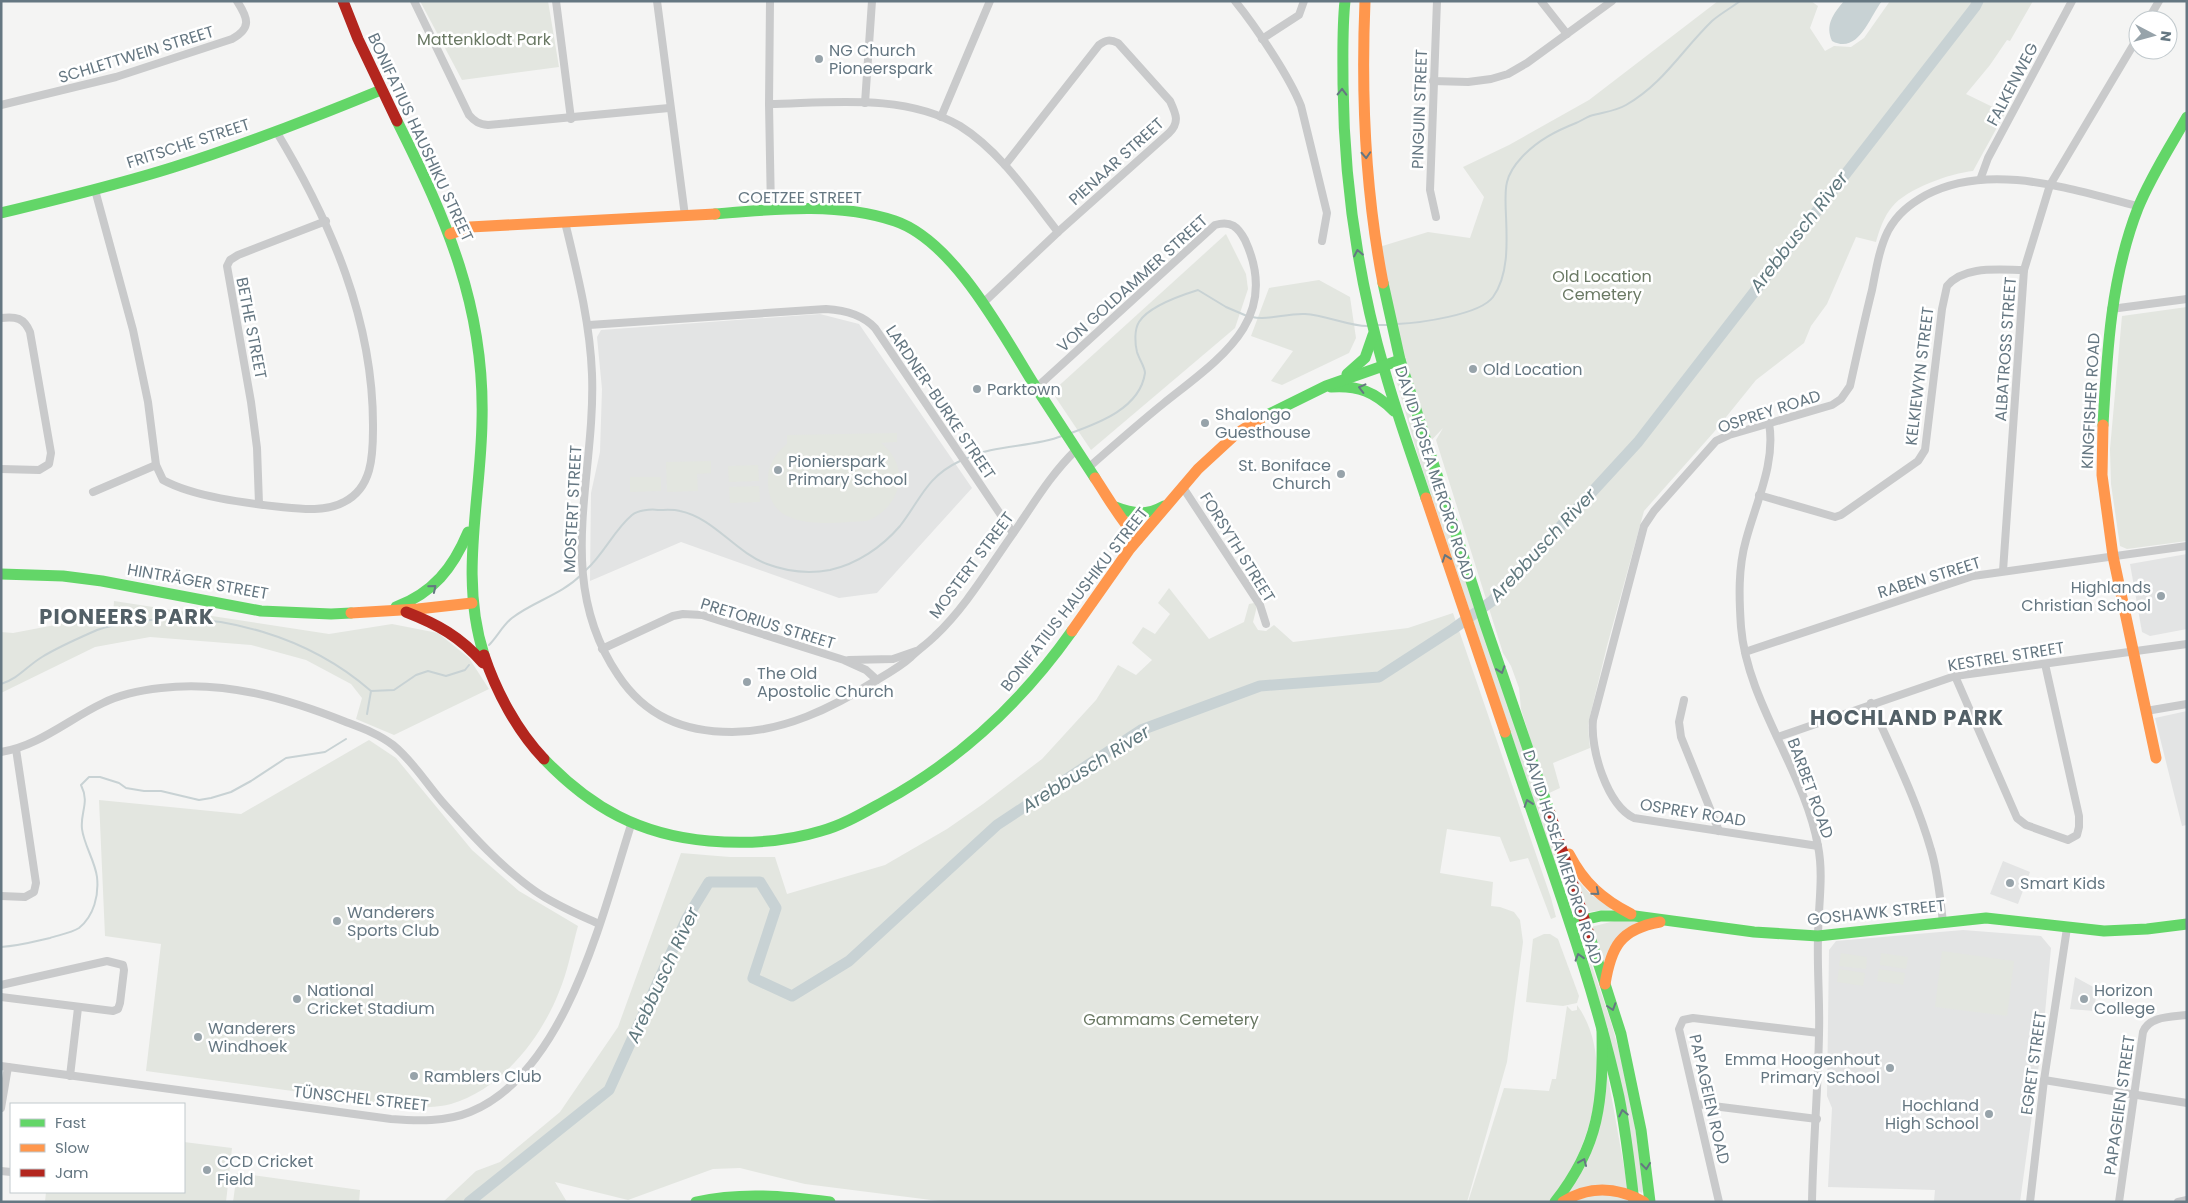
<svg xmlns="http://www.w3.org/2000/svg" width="2188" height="1203" font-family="Poppins,sans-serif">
<rect width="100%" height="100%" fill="#f4f4f3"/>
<g fill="#e3e4e4">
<path d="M820,314L859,324L972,488L877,593L839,598L681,542L590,581L591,493L600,452L602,389L597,337L601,330Z"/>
<path d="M2187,554V629L2150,636L2142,632L2130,564Z"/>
<path d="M2187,711V825L2182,826L2155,718Z"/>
<path d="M2003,861L2030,872L2018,904L1990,894Z"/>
<path d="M1963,930L2041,936L2051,948L2043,1035L2020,1202H1940L1934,1201L1935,1190L1828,1187L1832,1108L1827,1096L1829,950L1836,941Z"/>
<path d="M2075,977L2097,989L2094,1011L2070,1009Z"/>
</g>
<g fill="#e3e6e0">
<path d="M420,1H548L559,67L462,80Z"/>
<path d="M1718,1H1811L1818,6L1810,28L1825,51L1834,46L1851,47L1864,38L1890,1H2033L2010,41L2007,40L1990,65L1966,94L2005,113L1973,171C1951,173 1906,189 1892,207C1884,216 1879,231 1876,242L1856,237L1827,304L1811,326L1804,343L1756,380L1714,432L1644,511L1607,646L1590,716L1588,726L1590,748L1553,763L1560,788L1547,794L1521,709L1519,688L1511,666L1503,653L1436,440L1443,428L1427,445L1376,248L1428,232L1470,238L1484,197L1463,167L1509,145L1589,100Z"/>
<path d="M1226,234L1246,274L1248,289L1235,328L1091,450L1052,392Z"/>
<path d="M1319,280L1350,297L1356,338L1349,353L1282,385L1271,381L1293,351L1251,336L1269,288Z"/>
<path d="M2187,307V541L2127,549L2120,546L2111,484L2110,449L2122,316Z"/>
<path d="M1393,369L1398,377L1519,738L1548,829L1571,913L1418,456Z"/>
<path d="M897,433V442L881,443C911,466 902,507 867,521C834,522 770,534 768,484C767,466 774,455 787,444V435Z"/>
<path d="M711,461V473L697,474L698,491L667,492L666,462Z"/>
<path d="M758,465L759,481L729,482L728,466Z"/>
<path d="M630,477H661V491L630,492Z"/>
<path d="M759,486L760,502L730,503L729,487Z"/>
<path d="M1169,588L1209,639L1244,622L1249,604L1254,603L1257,606L1253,622L1258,630L1266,631L1274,625L1293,642L1408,628L1453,613L1551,898L1556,917L1551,919L1528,858L1510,862L1500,837L1447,829L1440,873L1493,882L1491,906L1500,907L1514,912L1520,920L1523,942L1507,1062L1467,1202H947L805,1184L740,1168L713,1169L628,1200L555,1182L567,1202H443L476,1171L500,1162L560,1112L618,1027L681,853L730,857H775L787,894L885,865L947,829L983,804L1042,759L1096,700L1118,665L1136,675L1152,660L1132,643L1143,627L1155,634L1170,614L1158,603Z"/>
<path d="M114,601L329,634L392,624L438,633L469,658L489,689L394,735L356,719L362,698L351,684L306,660L251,645L150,637L95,647L1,693V632L13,633L113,614Z"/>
<path d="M369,740L396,758L472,850L519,891L578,926C572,947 568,971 559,992C541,1038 501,1090 451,1104C440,1107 428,1107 417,1108L146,1071L161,944L105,936L99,800L241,814Z"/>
<path d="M1573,875L1591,895L1615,909L1587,912Z"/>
<path d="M1618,920L1643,921L1603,963L1591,927Z"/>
<path d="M1580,931L1611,1022L1621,1058L1635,1126L1643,1190L1642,1193L1638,1191L1599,1000Z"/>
<path d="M1544,934H1550L1558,939L1579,996L1577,1003L1563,1006L1526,1002L1533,939Z"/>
<path d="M1942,951L2014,961L2007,1016L1935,1007Z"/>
<path d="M1841,953L1867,957L1866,969L1839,966Z"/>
<path d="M1881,953L1908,957L1906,969L1880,965Z"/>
<path d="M1839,969L1865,973L1863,986L1837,982Z"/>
<path d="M1879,969L1905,973L1903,985L1877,981Z"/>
<path d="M1577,1005C1617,1060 1591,1154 1548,1202H1468L1504,1088L1549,1091L1552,1079H1556L1567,1006L1572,1011L1577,1010Z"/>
<path d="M1607,1072L1628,1189L1563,1198L1576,1180Z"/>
<path d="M184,1142L232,1148L226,1202H45L46,1192H184Z"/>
<path d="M237,1173L360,1190L359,1202H233Z"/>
<path d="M1593,1192L1620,1194L1629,1202H1570Z"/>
</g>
<path fill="#c8d2d4" d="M1844,1H1882C1869,18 1858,55 1832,41C1825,25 1833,14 1844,1Z"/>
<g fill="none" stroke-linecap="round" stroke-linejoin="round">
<g stroke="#c8d2d4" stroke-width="2">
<path d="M1252,317C1269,321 1286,313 1305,314C1326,315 1351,327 1369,326"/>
<path d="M1397,324C1419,323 1480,315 1493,297C1509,275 1507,241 1506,216C1505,190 1503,177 1522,157C1538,140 1556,131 1576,123C1581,121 1585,118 1590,116C1602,112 1614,112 1626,105C1663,84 1682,50 1712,21C1720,14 1731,8 1740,1"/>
<path d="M1377,325H1387"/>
<path d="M1071,433C1099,423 1140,408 1145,373C1145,367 1139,359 1137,352C1135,344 1134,330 1139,322C1148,307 1182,295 1198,290L1226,307L1247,316"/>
<path d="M965,459C995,444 1030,448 1062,436"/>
<path d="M586,570C604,554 614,530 632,515C638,510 651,509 658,510C665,510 673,509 680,511C714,518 735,552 767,564C788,572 808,574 830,570C857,564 882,547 900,526C921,499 926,477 960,461"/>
<path d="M489,645C497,637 503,625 512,618C534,601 561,595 581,575"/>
<path d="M1,684C18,679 27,666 42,657C58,647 79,638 97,630C110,625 127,623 141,621C222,611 309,637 371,691L394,690L416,675L428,671L446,676L465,670L469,665"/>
<path d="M367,714L371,691"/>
<path d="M1,947C19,946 33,942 50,938C59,935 71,933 79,928C94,916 99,895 97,877C95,861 84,845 82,829C80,812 90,803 81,785L89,777H100L119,783L126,788L144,791H161L199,800L211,798L231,792L251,781L286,758L325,752L346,739"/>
</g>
<path stroke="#c8d2d4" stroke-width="11" d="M469,1202L609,1090L687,918L709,882H760L776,908L753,978L792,996L849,961L997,825L1141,730L1260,686L1379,677L1453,629L1492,601L1638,442L1975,7L1978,1"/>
<g stroke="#c9cacb" stroke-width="8">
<path d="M414,1L469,115C475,122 479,124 488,125L669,108"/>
<path d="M556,1L571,119"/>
<path d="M657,1L685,216"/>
<path d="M770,1L769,104L771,211"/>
<path d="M1235,1C1256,27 1289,76 1301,106L1327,213L1322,241"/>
<path d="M1541,1L1567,34"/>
<path d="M2148,20L2159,1"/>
<path d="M1262,39L1299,15L1304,1"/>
<path d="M1433,81L1468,82L1491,79L1508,74L1527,63L1612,1"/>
<path d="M865,103L872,1"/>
<path d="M769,104C830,103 904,93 960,126C1000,151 1029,195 1058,232"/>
<path d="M1,105L116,77L232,39C252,28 248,18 237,1"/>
<path d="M941,117L990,1"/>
<path d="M1980,180L1988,158L2072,1"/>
<path d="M95,190L133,330L148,402L156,465L163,480C194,497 246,503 281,507C301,509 326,512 344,502C372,488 373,456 373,429C374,321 331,222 276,131"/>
<path d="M1436,217L1430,190L1437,1"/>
<path d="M565,222C577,272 590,322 592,374C596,479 553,579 618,675C645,716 683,732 732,732C783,732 832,708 875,681C887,674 900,667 911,657C918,650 927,644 935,636C965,608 988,569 1012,535C1033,505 1050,475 1076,450"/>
<path d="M982,304L1058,232L1169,133C1180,122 1176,114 1170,101L1118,43C1110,39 1106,40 1099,45L1005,165"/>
<path d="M2111,309L2187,299"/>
<path d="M1,318C16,316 24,318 30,332L51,453L49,464L39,470L1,469"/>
<path d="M589,325L826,309C844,310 862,314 875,328L1013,533"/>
<path d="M1036,388L1215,225C1231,220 1238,227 1245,240C1282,320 1219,359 1164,403C1138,424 1113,446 1088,468"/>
<path d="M1769,423C1776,463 1756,502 1746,540C1738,568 1739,598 1741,627C1747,702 1805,772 1818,846C1824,876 1818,907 1818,938C1817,970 1820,1002 1819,1034C1818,1090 1813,1146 1812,1202"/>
<path d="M1182,486L1260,605L1266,624"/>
<path d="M93,492L156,465"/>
<path d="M1759,495L1835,517L1841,515L1918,461L1925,450L1942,309L1947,286C1964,265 2000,270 2024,270"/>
<path d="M259,504L257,448L251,402L227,266L230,260L238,255L326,221"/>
<path d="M2003,571L2024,270L2050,185L2138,37"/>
<path d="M602,649L673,616L683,614L702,615L844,660L866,670L877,680"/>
<path d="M1745,652L1973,576L2187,546"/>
<path d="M849,660L893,659L916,651"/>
<path d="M1955,676L2017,818L2026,825L2068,840L2077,835L2079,827V816L2045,664"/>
<path d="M1684,700L1679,722L1681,737L1719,831"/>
<path d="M1871,703C1892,751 1917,800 1931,850C1938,873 1940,898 1943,922"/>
<path d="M2146,711L2187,704"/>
<path d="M1778,737L1955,676L2187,644"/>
<path d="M1,752C39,746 69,719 103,703C121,694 142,690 161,688C224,680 289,699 346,722C362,728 379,734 393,745C414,762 427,785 445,805C473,836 501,867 535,891C555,905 577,914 599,924"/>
<path d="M1818,846L1634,818C1607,805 1590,749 1593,720L1644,526L1654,511L1716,441L1729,435L1832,405L1841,399L1850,386C1857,354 1864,322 1872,290C1876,270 1879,249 1888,231C1897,214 1910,204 1926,195C1991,161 2072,190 2138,206"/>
<path d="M1,896L25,897L34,892L36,883L16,749"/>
<path d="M1,985L107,961L123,965L124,970L120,1003L118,1009L113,1011L1,997"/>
<path d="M1,1066L391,1119C417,1121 446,1122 470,1112C566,1073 602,915 631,825"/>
<path d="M70,1076L78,1008"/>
<path d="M2044,1080L2187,1103"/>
<path d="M1697,1104L1817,1119"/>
<path d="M1,1108L8,1067"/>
<path d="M1,1171L11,1172"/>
<path d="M1719,1202L1679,1029L1683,1020L1693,1018L1819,1033"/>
<path d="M2030,1202L2044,1080L2067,928"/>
<path d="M2119,1202L2143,1032C2149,1016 2171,1017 2187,1015"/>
<path d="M2178,1202L2187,1200"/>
</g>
<g stroke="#63d668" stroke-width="11">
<path d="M1345,1C1342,29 1343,57 1343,84C1344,181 1358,279 1385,372C1397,415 1412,456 1426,498"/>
<path d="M397,121C447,221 485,307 482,421C481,499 459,578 484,655"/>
<path d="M1,213C59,199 117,185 174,167C244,145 313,118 381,90"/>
<path d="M715,214C774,209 838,202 895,221C954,241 1003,335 1035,386C1055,417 1075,447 1095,478"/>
<path d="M1383,283L1400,360L1485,624L1550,813"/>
<path d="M1347,374L1365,358L1373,335"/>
<path d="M1331,387C1358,385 1375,392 1394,411"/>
<path d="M1263,417L1326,386L1400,360"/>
<path d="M2103,425C2107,351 2111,277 2138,208C2151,176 2170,147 2187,117"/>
<path d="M1115,507C1133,514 1146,516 1164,506"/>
<path d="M1,574L63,576L102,581L261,611L331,614L351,613"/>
<path d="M396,607C433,593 453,568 468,532"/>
<path d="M1505,732C1545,853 1591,972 1619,1097C1626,1132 1630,1167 1634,1202"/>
<path d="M544,759C591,808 640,835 709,841C746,844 785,842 821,831C843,825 863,813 883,802C960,760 1021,703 1072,631"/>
<path d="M1578,921L1601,916H1635L1754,932L1818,936L1986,918L2104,931L2147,929L2187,924"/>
<path d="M1589,934L1621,1034L1641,1130L1650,1202"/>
<path d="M696,1202C741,1192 785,1196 830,1202"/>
<path d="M1555,1202C1600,1145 1603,1101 1602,1030"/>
</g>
<g stroke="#ff974d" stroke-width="11">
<path d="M1365,1C1361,96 1365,190 1383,283"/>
<path d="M450,234L470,227L715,214"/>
<path d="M2103,425L2102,475L2113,556L2156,758"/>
<path d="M1095,478C1109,499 1121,521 1138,539"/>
<path d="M1426,498L1505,732"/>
<path d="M351,613L418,609L472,603"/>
<path d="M1072,631L1129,550L1198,469L1236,434L1263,417"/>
<path d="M1569,854C1584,883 1602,899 1631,914"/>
<path d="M1605,984C1611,947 1620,929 1660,922"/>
<path d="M1563,1202C1590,1185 1617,1187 1644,1202"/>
</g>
<g stroke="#b3261e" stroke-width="11">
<path d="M343,1L358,39L397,121"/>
<path d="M406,612C437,624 461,637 483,663"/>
<path d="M484,655C496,691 517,731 544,759"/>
<path d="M1550,813L1589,934"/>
</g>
</g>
<defs><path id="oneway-chevron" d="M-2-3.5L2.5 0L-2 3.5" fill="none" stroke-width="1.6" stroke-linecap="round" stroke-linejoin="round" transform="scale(1.25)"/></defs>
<g stroke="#657782">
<use href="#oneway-chevron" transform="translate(1342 92) rotate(-89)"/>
<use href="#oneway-chevron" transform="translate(1366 155) rotate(87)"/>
<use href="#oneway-chevron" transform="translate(1358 253) rotate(-101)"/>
<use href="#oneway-chevron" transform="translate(1362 388) rotate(-166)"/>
<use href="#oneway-chevron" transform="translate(1446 558) rotate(-109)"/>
<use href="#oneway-chevron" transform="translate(433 588) rotate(-40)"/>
<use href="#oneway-chevron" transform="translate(1501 670) rotate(71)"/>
<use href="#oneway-chevron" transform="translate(1528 803) rotate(-109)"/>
<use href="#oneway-chevron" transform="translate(1596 892) rotate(39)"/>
<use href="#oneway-chevron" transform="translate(1579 957) rotate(-107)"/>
<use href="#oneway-chevron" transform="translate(1612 1007) rotate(72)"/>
<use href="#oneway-chevron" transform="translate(1623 1113) rotate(-102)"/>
<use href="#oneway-chevron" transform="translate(1583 1162) rotate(-67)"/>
<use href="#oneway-chevron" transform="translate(1646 1166) rotate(83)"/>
</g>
<g fill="#97a3aa" stroke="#fff" stroke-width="2">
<circle cx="819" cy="59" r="5"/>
<circle cx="1473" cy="369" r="5"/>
<circle cx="977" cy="389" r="5"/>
<circle cx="1205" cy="423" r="5"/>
<circle cx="778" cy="470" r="5"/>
<circle cx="1341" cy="474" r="5"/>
<circle cx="2161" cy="596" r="5"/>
<circle cx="747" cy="682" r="5"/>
<circle cx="2010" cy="883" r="5"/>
<circle cx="337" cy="921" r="5"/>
<circle cx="297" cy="999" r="5"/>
<circle cx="2084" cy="999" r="5"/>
<circle cx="198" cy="1037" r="5"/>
<circle cx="1890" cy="1068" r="5"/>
<circle cx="414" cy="1076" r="5"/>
<circle cx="1989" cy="1114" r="5"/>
<circle cx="207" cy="1170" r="5"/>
</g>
<g text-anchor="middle" stroke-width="5" stroke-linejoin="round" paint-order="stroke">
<g font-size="16" fill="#6a7964" stroke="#fff">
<text x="484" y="45">Mattenklodt Park</text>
<text x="1602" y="282">Old Location<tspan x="1602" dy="18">Cemetery</tspan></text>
<text x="1171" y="1025">Gammams Cemetery</text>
</g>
<g font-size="16" fill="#657782" stroke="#fff" text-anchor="start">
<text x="829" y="56">NG Church<tspan x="829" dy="18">Pioneerspark</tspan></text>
<text x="1483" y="375">Old Location</text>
<text x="987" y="395">Parktown</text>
<text x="1215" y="420">Shalongo<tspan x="1215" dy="18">Guesthouse</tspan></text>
<text x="788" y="467">Pionierspark<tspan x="788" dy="18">Primary School</tspan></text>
<text x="1331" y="471" text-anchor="end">St. Boniface<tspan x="1331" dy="18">Church</tspan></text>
<text x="2151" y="593" text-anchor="end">Highlands<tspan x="2151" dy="18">Christian School</tspan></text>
<text x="757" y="679">The Old<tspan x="757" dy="18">Apostolic Church</tspan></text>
<text x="2020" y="889">Smart Kids</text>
<text x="347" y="918">Wanderers<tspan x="347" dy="18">Sports Club</tspan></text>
<text x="307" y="996">National<tspan x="307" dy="18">Cricket Stadium</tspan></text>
<text x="2094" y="996">Horizon<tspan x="2094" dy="18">College</tspan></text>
<text x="208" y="1034">Wanderers<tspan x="208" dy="18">Windhoek</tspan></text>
<text x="1880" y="1065" text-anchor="end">Emma Hoogenhout<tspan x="1880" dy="18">Primary School</tspan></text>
<text x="424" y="1082">Ramblers Club</text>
<text x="1979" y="1111" text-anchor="end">Hochland<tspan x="1979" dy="18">High School</tspan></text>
<text x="217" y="1167">CCD Cricket<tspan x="217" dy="18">Field</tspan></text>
</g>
<g font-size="16" fill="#657782" stroke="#fff">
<text transform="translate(136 54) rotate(-17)" y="6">SCHLETTWEIN STREET</text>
<text transform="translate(2012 84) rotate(-62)" y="6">FALKENWEG</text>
<text transform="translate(1419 109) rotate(-88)" y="6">PINGUIN STREET</text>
<text transform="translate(421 137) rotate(65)" y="6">BONIFATIUS HAUSHIKU STREET</text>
<text transform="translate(188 143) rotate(-18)" y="6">FRITSCHE STREET</text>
<text transform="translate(1116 161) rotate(-42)" y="6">PIENAAR STREET</text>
<text x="800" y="203">COETZEE STREET</text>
<text transform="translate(1132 283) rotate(-42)" y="6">VON GOLDAMMER STREET</text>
<text transform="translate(252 328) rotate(79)" y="6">BETHE STREET</text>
<text transform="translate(2005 349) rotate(-86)" y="6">ALBATROSS STREET</text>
<text transform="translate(1919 376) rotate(-83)" y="6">KELKIEWYN STREET</text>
<text transform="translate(2090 401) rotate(-87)" y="6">KINGFISHER ROAD</text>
<text transform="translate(941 402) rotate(56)" y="6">LARDNER-BURKE STREET</text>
<text transform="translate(1769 411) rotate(-18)" y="6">OSPREY ROAD</text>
<text transform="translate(1435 473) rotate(72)" y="6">DAVID HOSEA MERORO ROAD</text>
<text transform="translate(572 509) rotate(-87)" y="6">MOSTERT STREET</text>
<text transform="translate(1238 547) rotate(58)" y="6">FORSYTH STREET</text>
<text transform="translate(971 565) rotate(-53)" y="6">MOSTERT STREET</text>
<text transform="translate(1929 577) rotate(-17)" y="6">RABEN STREET</text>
<text transform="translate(198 581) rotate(10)" y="6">HINTRÄGER STREET</text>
<text transform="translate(1074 599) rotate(-52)" y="6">BONIFATIUS HAUSHIKU STREET</text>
<text transform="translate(768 623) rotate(17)" y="6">PRETORIUS STREET</text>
<text transform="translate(2006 656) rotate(-9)" y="6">KESTREL STREET</text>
<text transform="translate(1811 788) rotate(70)" y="6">BARBET ROAD</text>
<text transform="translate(1693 812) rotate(9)" y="6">OSPREY ROAD</text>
<text transform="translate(1563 857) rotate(72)" y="6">DAVID HOSEA MERORO ROAD</text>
<text transform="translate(1876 912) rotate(-6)" y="6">GOSHAWK STREET</text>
<text transform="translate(2033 1063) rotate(-82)" y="6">EGRET STREET</text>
<text transform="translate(361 1098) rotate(6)" y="6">TÜNSCHEL STREET</text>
<text transform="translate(1710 1099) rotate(77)" y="6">PAPAGEIEN ROAD</text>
<text transform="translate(2119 1105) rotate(-82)" y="6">PAPAGEIEN STREET</text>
</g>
<g font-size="18" font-style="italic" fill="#61797f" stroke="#fff">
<text transform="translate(1799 232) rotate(-52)" y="6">Arebbusch River</text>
<text transform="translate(1543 545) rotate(-47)" y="6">Arebbusch River</text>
<text transform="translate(1086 769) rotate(-32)" y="6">Arebbusch River</text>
<text transform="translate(663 975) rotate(-65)" y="6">Arebbusch River</text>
</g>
<g font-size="21" font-weight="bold" letter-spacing="1" fill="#536067" stroke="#fff">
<text x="127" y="624">PIONEERS PARK</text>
<text x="1907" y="725">HOCHLAND PARK</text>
</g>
</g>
<rect width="2188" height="1203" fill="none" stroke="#657782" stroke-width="5"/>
<rect x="10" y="1103" width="175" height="90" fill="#ffffff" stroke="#c1c9cd"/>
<rect x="20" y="1119" width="25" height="8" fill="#63d668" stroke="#c1c9cd"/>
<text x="55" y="1128" font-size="15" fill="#657782">Fast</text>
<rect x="20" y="1144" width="25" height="8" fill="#ff974d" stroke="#c1c9cd"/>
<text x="55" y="1153" font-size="15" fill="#657782">Slow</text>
<rect x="20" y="1169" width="25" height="8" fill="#b3261e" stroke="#c1c9cd"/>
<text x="55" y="1178" font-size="15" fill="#657782">Jam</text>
<g transform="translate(2153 35) rotate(96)"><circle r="24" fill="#ffffff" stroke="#c1c9cd"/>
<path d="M0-4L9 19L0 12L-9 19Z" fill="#97a3aa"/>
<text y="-8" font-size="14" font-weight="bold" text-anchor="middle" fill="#657782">N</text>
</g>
</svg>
